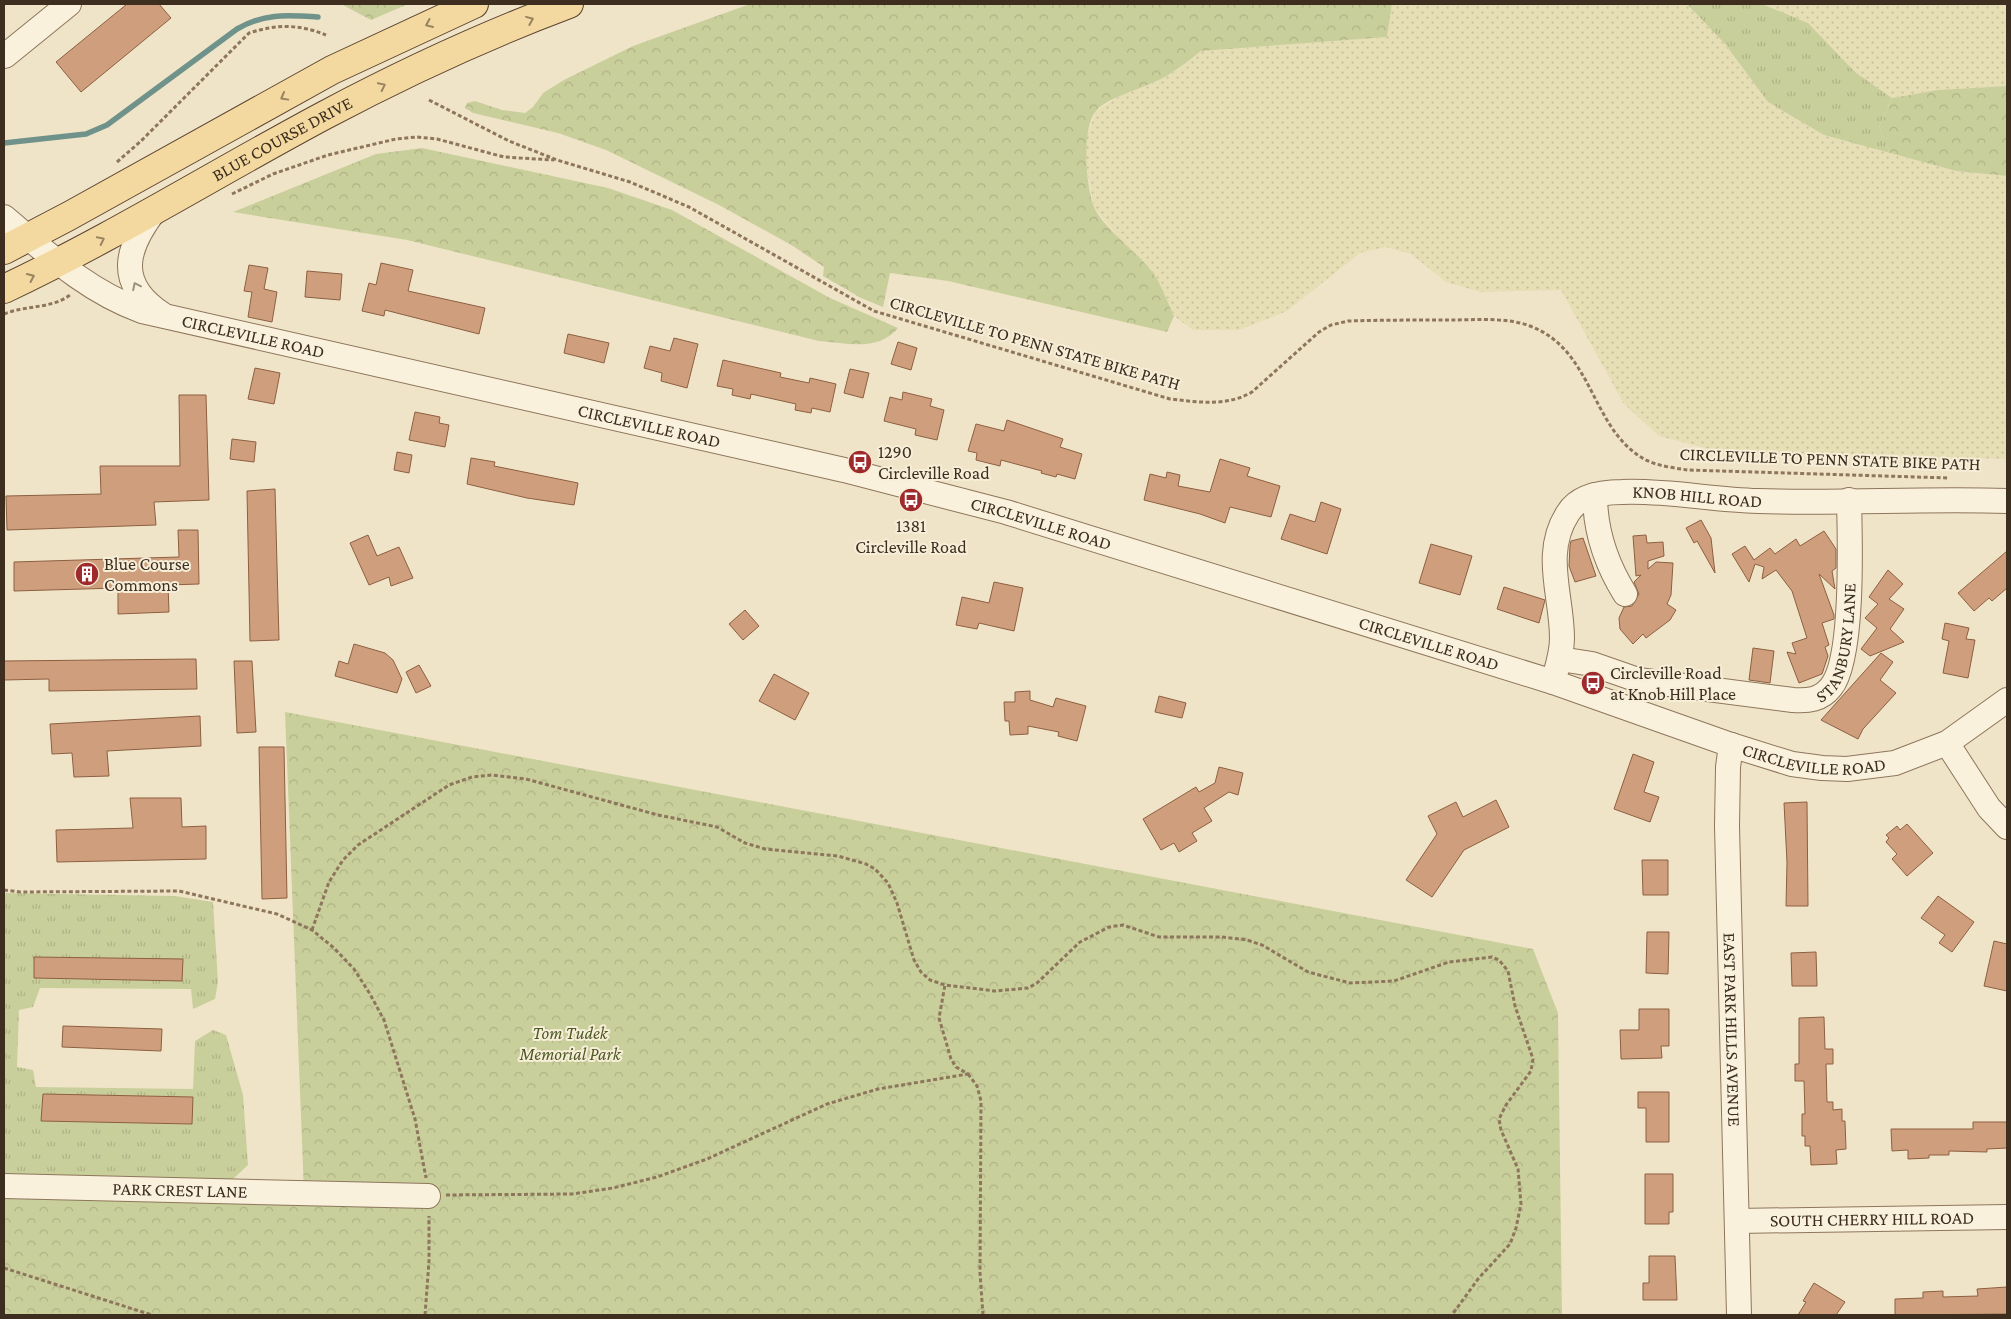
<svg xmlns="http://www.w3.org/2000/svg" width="2011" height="1319" font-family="'Crimson Pro',serif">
<defs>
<pattern id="farmland-dots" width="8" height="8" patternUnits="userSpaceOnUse" patternTransform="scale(1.25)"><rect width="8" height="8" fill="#e6deb5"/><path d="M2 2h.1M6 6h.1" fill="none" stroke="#c6bf9b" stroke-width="1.8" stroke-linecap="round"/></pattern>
<pattern id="grass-tufts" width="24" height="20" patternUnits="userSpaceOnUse" patternTransform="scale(1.25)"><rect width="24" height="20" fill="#c9cf9b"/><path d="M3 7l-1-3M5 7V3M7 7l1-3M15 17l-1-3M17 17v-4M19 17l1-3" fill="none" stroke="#aeb285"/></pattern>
<pattern id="forest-crowns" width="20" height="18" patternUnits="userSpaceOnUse" patternTransform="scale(1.25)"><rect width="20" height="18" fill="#c9cf9b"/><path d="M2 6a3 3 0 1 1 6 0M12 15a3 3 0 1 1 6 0" fill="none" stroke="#aeb285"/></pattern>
</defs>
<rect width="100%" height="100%" fill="#f0e4c8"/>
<g fill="url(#farmland-dots)">
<path d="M1392,4H1687L1725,44L1768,102L1824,135L1956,171L2007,176V459L1721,452L1659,436L1624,404L1561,290L1480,292L1446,282L1411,254L1386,247L1360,253L1287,311L1239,330H1193L1174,316L1151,270L1124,244L1094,208L1087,170L1085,141L1096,111L1126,92L1154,82L1179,69L1201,51L1387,37Z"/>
<path d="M1762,4H2007V86L1938,90L1892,98L1855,72L1808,23Z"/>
</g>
<g fill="url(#grass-tufts)">
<path d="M1687,4H1762L1808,23L1855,72L1892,98L1879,127L1890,153L1824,135L1768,102L1725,44Z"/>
<path d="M4,893L175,896L213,902L218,982L215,999L193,1009L191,989L40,988L33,1007L19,1010L17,1067L33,1070L36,1087L193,1089L195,1041L213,1030L226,1035L243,1095L248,1165L232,1180L4,1175Z"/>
</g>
<g fill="url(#forest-crowns)">
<path d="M341,4H408L371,20Z"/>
<path d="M750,4H1392L1387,37L1201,51C1186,63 1171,75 1154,82C1140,89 1105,99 1096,111C1081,128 1086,187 1094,207C1101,225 1137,253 1150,269C1161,282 1167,302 1174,316L1167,332L948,281L890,273L883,307L861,298L823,276L824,267L793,246L719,205L606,150L558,133L473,113L465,108L467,103L475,101L502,110L525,113L533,107L543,93L564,80L633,46Z"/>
<path d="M2007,86V176L1956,171L1890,153L1879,127L1892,98L1938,90Z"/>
<path d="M422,148L608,188L672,210L830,298L898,328C878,352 848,343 819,341L407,240L233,212L376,154Z"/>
<path d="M285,712L1533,949L1558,1013L1562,1315H4V1186L304,1193Z"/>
</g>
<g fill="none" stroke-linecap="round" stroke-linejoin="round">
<path stroke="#6f938a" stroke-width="5.5" d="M4,143L86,134L107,125L237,29C265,13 286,15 318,17"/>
</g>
<g fill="#cf9f7d" stroke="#8d5f41">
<path d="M127,4H159L171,18L81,92L56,62Z"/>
<path d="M381,263L413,270L408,291L485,308L479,334L385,310L384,316L362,311L369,283L376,285Z"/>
<path d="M249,265L268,268L264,289L277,292L272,322L248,317L252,292L244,291Z"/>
<path d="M307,271L342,274L340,300L305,297Z"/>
<path d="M568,334L609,343L604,363L564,353Z"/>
<path d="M674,338L698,344L687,388L661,381L662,373L644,368L650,346L670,351Z"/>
<path d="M898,342L917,348L911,370L891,364Z"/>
<path d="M723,360L781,373L780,377L809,383L810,378L836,384L830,412L812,408L811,413L795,410L796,404L751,394L750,399L732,395L733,389L717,386Z"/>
<path d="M255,368L280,373L274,404L248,399Z"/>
<path d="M850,369L869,373L863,398L844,393Z"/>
<path d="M903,392L932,399L930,406L944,410L937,440L915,435L916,429L884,421L890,397L902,400Z"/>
<path d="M179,395H206L209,500L154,502L156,525L7,530L6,496L101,494L100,466H180Z"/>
<path d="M415,412L440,417L439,423L449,425L445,447L409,440Z"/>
<path d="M1007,420L1063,439L1060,447L1082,454L1075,479L1057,474L1056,477L1041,473L1042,471L1001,460L1000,466L976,460L977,453L968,451L976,424L1004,431Z"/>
<path d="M232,439L256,442L254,462L230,459Z"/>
<path d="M397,452L412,455L409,473L394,470Z"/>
<path d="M471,458L495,462L494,466L514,470L578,483L574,505L527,498L467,484Z"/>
<path d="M1220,459L1250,468L1247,476L1280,486L1271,517L1230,507L1225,523L1200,514L1144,500L1150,474L1166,478L1167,472L1180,475L1178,486L1210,492Z"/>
<path d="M275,489L279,640L250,641L247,491Z"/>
<path d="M1321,502L1341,509L1327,554L1281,539L1290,514L1315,522Z"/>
<path d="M1701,520L1711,538L1715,573L1697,541L1694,543L1686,528Z"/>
<path d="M178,530H198L199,584L168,585L169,612L118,614V588L14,591V562L179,557Z"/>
<path d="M1824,531L1836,549V568L1832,571L1835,589L1819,574L1834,615V619L1822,623L1829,645L1825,647L1828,656L1822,674L1799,683L1787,652L1796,654L1792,643L1807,638L1792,591L1776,570L1762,579L1764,567L1755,564L1749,582L1732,554L1745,546L1754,560L1770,548L1775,554L1796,539L1800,546Z"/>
<path d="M368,535L377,556L399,547L413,578L391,586L389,577L369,585L350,543Z"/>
<path d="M1646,535L1647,543L1663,542L1664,556L1648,561V569L1656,562L1673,563L1671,595L1667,604L1676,610L1670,620L1646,638L1643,634L1633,644L1620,629L1619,618L1624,607L1632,606L1639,594L1634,582L1641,575L1636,576L1633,536Z"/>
<path d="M1583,538L1596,576L1575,582L1569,566L1570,546L1571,541Z"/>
<path d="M1431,544L1472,556L1460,595L1419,583Z"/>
<path d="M2007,551V588L1992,601L1989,598L1974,611L1958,593Z"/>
<path d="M1888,570L1903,584L1889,599L1904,609L1890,629L1904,642L1870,656L1861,649L1877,628L1865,618L1878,604L1869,597Z"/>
<path d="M994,582L1023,588L1014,631L979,623L977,629L956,625L962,597L989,603Z"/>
<path d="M1504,587L1545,600L1539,623L1497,609Z"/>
<path d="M745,610L759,626L743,640L729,624Z"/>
<path d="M1945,623L1969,628L1966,639L1975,640L1968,678L1943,673L1949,641L1942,639Z"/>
<path d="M354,644L385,653L393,660L402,679L397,693L335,676L339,661L348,664Z"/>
<path d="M1753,648L1774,651L1770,683L1749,680Z"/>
<path d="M1881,653L1893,662L1880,680L1896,693L1863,729L1858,739L1821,720Z"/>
<path d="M196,659L197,689L49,691V679L4,680V661Z"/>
<path d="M234,661H252L256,732L237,733Z"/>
<path d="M419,665L431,686L416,693L406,672Z"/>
<path d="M774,674L809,693L795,720L759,701Z"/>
<path d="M1030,691V700L1053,707L1056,698L1086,706L1077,741L1058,736L1059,732L1028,726V734L1010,735L1009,721H1005L1004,702H1015V692Z"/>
<path d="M1159,696L1186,703L1182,718L1155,712Z"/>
<path d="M200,716L201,746L107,751L109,776L74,777L72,753L52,754L50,724Z"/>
<path d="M259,747H284L287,898L262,899Z"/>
<path d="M1633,754L1654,762L1644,792L1659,797L1650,822L1614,809Z"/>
<path d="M1219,767L1243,773L1238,795L1229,792L1204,808L1212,821L1192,833L1197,841L1179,852L1174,843L1161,850L1143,819L1196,787L1199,792L1215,783Z"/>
<path d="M130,798H181L182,827L206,826V859L57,862L56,830L133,828Z"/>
<path d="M1496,800L1509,827L1464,850L1432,897L1406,880L1437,834L1428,816L1456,802L1463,817Z"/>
<path d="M1807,802L1808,906H1786L1787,862L1784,803Z"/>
<path d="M1907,824L1933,853L1907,876L1892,859L1897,854L1886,842L1889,838L1886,835L1897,826L1900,830Z"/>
<path d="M1642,860H1668V895H1643Z"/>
<path d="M1938,896L1974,922L1952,952L1939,943L1945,935L1921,918Z"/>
<path d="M1647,932H1669L1668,974L1646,973Z"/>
<path d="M1994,941L2007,944V991L1984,986Z"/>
<path d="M1816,952L1817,986H1792L1791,953Z"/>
<path d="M34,957L183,959L182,981L34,978Z"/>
<path d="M1639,1009H1669V1046H1661L1662,1058L1621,1059L1620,1030H1639Z"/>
<path d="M1824,1017L1825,1049H1833V1064H1826L1827,1102H1833V1110L1842,1109V1121H1845L1846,1149L1836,1150L1837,1164L1811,1165L1810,1146H1805V1136H1802V1114H1805L1804,1081H1795V1064H1799V1018Z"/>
<path d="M63,1026L162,1029L161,1051L62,1047Z"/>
<path d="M1638,1092H1669V1142H1646V1108H1638Z"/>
<path d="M43,1094L193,1097L192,1124L41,1121Z"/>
<path d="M1973,1122H2007V1148L1987,1149V1152L1949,1151V1155H1929V1158L1908,1159V1150L1892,1151L1891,1129H1973Z"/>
<path d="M1645,1174H1673V1212H1669V1224H1645Z"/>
<path d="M1649,1256H1675L1677,1300H1643V1283H1649Z"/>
<path d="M1814,1283L1845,1302L1836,1315H1798L1806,1302L1803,1301Z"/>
<path d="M2007,1287V1314L1895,1315V1299L1923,1298V1292L1943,1291V1297L1978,1296L1977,1289Z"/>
</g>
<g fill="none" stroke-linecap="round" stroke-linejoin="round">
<g stroke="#8d765c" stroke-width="26">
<g id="minor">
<path d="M5,56L69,4"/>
<path d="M155,210C126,248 115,283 162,314"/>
<path id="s1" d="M4,217C48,254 87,291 142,311L844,470L1006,512L1553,682L1731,745L1792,764L1822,768L1847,769L1895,763L1947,743L2007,700"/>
<path d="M1595,495C1595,530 1607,565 1625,594"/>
<path id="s2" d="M1560,659L1592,664L1638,680L1793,700C1808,701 1821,700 1831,687C1854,659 1850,539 1849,500"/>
<path id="s3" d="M1553,682C1557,668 1562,654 1562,638C1562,595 1542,553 1568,513C1579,495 1602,492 1622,492C1667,490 1712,500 1758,501C1841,504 1924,498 2007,501"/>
<path d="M1947,743L1989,808L2007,827"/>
<path id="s4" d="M1731,745L1728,767L1727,826L1739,1315"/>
<path id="s5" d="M4,1186L428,1196"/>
<path id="s6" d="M1737,1221L2007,1217"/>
</g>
</g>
<g stroke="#5b4430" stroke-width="30">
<g id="major">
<path d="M4,250L69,216L332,70L474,4"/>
<path id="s7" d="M4,289C114,237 218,172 325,115C404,73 486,35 569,4"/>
</g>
</g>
<g stroke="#8d765c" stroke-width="3" stroke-dasharray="4 2.5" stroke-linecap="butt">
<path d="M429,100L509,141L557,160L630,182L689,207L874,311L1170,399C1199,402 1226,407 1252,392L1319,332L1331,325L1348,321C1382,320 1417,320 1451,320C1476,320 1506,317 1530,326C1594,350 1590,428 1644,459C1657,466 1674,468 1688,470L1949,478"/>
<path d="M117,162L141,141L249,33C277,24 299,24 326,35"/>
<path d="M232,194L273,174L328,155L396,139L417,137L437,139L504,157L554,160"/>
<path d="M4,314C26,305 51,309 70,295"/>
<path d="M4,890L20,892L179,891L277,914L312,930L334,948L354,969L370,994L384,1020L415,1119L426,1178"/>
<path d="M312,930L329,882L343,860L358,845L449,785L472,777L492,775L526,779L658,815L717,827L745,843L765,849L838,856L866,864L875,869L888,883L897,903L914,960L921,972L930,980L945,985L995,991L1028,988L1037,983L1080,942L1109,927L1123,925L1159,937H1221L1247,940L1262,945L1308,972L1350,983L1394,981L1449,962L1492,957L1499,960L1508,971L1515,1006L1533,1059L1531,1071L1506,1105L1499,1119L1501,1130L1518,1169L1521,1204L1516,1228L1510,1244L1478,1279L1452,1315"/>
<path d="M968,1074L977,1086L981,1101L980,1273L983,1315"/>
<path d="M446,1195L572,1194L613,1188L657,1177L707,1159L827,1104L878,1089L968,1074L956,1067L951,1059L939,1018L945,985"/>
<path d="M4,1268L152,1315"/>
<path d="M425,1315L429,1261V1216"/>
</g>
<use href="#minor" stroke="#faf1dc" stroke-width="24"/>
<use href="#major" stroke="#f3d9a0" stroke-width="28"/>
</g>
<defs><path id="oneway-chevron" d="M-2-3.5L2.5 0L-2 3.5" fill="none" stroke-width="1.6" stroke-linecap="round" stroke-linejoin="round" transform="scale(1.25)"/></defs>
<g stroke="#988460">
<use href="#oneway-chevron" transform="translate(530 20) rotate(-22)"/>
<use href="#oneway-chevron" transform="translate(429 24) rotate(156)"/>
<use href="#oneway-chevron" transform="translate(382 86) rotate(-26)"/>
<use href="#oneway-chevron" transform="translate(284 97) rotate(151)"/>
<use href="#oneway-chevron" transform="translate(101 240) rotate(-26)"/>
<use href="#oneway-chevron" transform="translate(31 277) rotate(-25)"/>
</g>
<use stroke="#9c907e" href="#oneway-chevron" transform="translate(136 286) rotate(-116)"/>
<defs>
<g id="bus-disc" transform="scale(1.25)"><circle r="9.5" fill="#9e2a2b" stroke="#f7eed8"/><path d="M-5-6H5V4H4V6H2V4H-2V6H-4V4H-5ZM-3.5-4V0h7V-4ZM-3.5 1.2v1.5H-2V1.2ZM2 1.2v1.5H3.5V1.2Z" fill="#fff"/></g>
<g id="building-disc" transform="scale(1.25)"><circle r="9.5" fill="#9e2a2b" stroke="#f7eed8"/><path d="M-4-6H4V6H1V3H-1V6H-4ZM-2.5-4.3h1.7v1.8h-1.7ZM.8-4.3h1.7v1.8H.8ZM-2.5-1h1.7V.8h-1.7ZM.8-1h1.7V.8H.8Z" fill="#fff"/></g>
</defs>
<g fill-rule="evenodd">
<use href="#bus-disc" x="860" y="462"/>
<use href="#bus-disc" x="911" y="500"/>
<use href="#building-disc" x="87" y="574"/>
<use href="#bus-disc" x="1593" y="683"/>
</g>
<g text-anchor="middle" stroke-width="4" stroke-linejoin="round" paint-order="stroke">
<g font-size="18" fill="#3d2e20" stroke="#f7eed8">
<text dy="6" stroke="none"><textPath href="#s7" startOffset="316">BLUE COURSE DRIVE</textPath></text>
<text dy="6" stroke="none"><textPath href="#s1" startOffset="282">CIRCLEVILLE ROAD</textPath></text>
<text transform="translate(1035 343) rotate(16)" y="6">CIRCLEVILLE TO PENN STATE BIKE PATH</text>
<text dy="6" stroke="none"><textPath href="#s1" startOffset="688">CIRCLEVILLE ROAD</textPath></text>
<text transform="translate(1830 459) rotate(2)" y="6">CIRCLEVILLE TO PENN STATE BIKE PATH</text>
<text dy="6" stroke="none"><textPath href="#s3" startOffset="309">KNOB HILL ROAD</textPath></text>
<text dy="6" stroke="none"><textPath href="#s1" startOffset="1092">CIRCLEVILLE ROAD</textPath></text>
<text dy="6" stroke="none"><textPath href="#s2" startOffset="324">STANBURY LANE</textPath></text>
<text dy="6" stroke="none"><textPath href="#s1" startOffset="1498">CIRCLEVILLE ROAD</textPath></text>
<text dy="6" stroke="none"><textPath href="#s1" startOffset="1902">CIRCLEVILLE ROAD</textPath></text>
<text dy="6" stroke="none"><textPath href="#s4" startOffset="285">EAST PARK HILLS AVENUE</textPath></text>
<text dy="6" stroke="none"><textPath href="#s5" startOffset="176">PARK CREST LANE</textPath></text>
<text dy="6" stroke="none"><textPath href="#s6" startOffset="135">SOUTH CHERRY HILL ROAD</textPath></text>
</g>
<g font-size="18" fill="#3d2e20" stroke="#f7eed8" text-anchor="start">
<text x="878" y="458">1290<tspan x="878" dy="21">Circleville Road</tspan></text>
<text x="911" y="532" text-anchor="middle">1381<tspan x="911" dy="21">Circleville Road</tspan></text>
<text x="104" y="570">Blue Course<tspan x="104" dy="21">Commons</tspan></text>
<text x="1610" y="679">Circleville Road<tspan x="1610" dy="21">at Knob Hill Place</tspan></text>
</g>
<g font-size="18" font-style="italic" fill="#4d5a26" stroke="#f7eed8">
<text x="570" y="1039">Tom Tudek<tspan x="570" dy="21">Memorial Park</tspan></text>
</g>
</g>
<rect width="2011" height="1319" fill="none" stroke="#3d2e20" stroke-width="10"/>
</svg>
